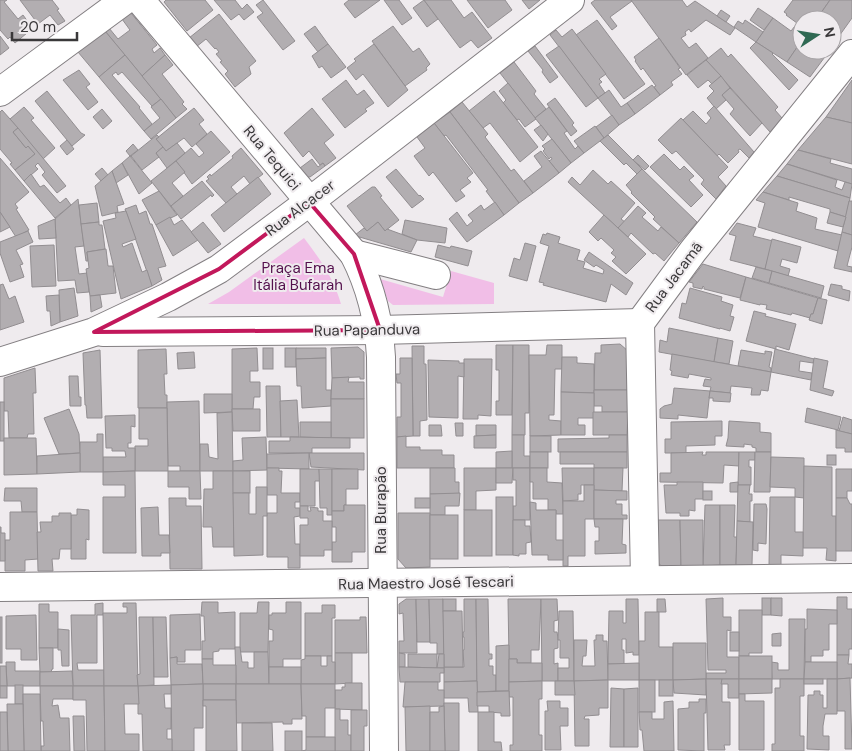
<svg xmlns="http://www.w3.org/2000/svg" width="852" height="751" font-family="'DM Sans',sans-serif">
<rect width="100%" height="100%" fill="#efebee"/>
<g fill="#f1bee7">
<path d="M304,238C320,259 334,279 341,304H208L229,292Z"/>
<path d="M451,271L494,283V304L393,305L388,301L380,279L443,297Z"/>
</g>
<g fill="#b2aeb1" stroke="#928e91">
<path d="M0,0H7L4,2L18,19L23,15L31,26L25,31L27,33L15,43L10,37L8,39L0,30Z"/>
<path d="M20,0H52L59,9L57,10L65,21L58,25L50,15L38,24Z"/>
<path d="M166,0H205L213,10L187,31L164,2Z"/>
<path d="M214,0H235L242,9L247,4L254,12L244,20L239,14L231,20Z"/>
<path d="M263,0L295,41L283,50L257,17L263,13L256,5Z"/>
<path d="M349,0H380L355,18L344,4Z"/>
<path d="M384,0H399L412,18L402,25Z"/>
<path d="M424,0L438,19L427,27L413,8Z"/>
<path d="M424,0H451L464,18L472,12L492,38L478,48L471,40L460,48Z"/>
<path d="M467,0H505L512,10L488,28Z"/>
<path d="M522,0H540L529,9Z"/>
<path d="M595,0H631L632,1L610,17L617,26L612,30L591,3Z"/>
<path d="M631,0H682L687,7L695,1L735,28L730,35L706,20L691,32L689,29L685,32L686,35L681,38L689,48L696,43L708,58L686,75Z"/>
<path d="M793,0H830L816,20H802L801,26L786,15L787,14L784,12Z"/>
<path d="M830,0H852V18L832,46V20H816Z"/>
<path d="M758,8L773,18L764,30L750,20Z"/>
<path d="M721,10L730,16L726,22L717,16Z"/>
<path d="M131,13L157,45L152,49L154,53L160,48L165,55L142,76L105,31L109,28L118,39L130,30L122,19Z"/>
<path d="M219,14L256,61L249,67L251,74L235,87L225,74L228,71L220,62L222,61L216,54L219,52L216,48L215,49L206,39L196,47L189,38Z"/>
<path d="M773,18L791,31L795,26L802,31V40L787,62L756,42Z"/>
<path d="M597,20L645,84L624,99L576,35Z"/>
<path d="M745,20L763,32L756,42L734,27L738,21L743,24Z"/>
<path d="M315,26L328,44L318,52L304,34Z"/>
<path d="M393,26L413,52L419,48L430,64L426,68L427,70L405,86L372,41Z"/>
<path d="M572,29L606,74L599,79L602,82L599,84L605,93L598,98L550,35L556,30L562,37Z"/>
<path d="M105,31L125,55L99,77L78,52Z"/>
<path d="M0,36L9,48L0,55Z"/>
<path d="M659,38L680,68L678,69L682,74L671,82L673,85L660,95L654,87L656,86L643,68L641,70L635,61L636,60L634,57Z"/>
<path d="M802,40V50H830L810,77L787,62Z"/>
<path d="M756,42L773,53L772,54L798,80L789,90L750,48Z"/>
<path d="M328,44L346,67L331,78L322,66L319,68L312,56Z"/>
<path d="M374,44L408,90L388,107L363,74L356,80L347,68L356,61L354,59Z"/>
<path d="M535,46L558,77L550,83L542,72L543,70L528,51Z"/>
<path d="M559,46L598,98L586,107L546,55Z"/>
<path d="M721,48L728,57L731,54L778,107L775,110L782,118L770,132L706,60Z"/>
<path d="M125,55L161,99L152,106L122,72L118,75L116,72L112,75L140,107L139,108L152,124L144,131L99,77Z"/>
<path d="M165,55L173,65L162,74L184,102L182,104L187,109L176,118L142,76Z"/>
<path d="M706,60L721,76L712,84L708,80L698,88L687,75Z"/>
<path d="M514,62L536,91L534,94L546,109L535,118L500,73Z"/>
<path d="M79,70L90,84L86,87L98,102L88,110L63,80Z"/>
<path d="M721,76L730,88L722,95L726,100L716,109L707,98L714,91L709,86Z"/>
<path d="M346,80L357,95L364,90L374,103L365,109L367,111L345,128L322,99Z"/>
<path d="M852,80V123L826,117Z"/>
<path d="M508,83L536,119L525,127L519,119L517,120L503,103L506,100L499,91Z"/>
<path d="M652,85L660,95L635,114L627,103Z"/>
<path d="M730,88L762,123L750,136L730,114L734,109L722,95Z"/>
<path d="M609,90L621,107L627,103L635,114L619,125L598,98Z"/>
<path d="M47,91L81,133L85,135L72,146L35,101Z"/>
<path d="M494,91L538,147L520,162L490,123L483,128L469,111Z"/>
<path d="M555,98L574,123L572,125L577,131L571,136L547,104Z"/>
<path d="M161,99L176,118L151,139L144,131L160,118L151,107Z"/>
<path d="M462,102L488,134L485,137L511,171L514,169L533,193L519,203L450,112Z"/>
<path d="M714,106L754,152L749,158L740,149L738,150L739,152L728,163L719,154L717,156L683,120L693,111L706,124L711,118L707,113Z"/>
<path d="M24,107L34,118L31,120L55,148L43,159L10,119Z"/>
<path d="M549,107L567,131L564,133L575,149L578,146L584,153L571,163L535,118Z"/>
<path d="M194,108L204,120L199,124L207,134L192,147L184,138L166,151L156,139Z"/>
<path d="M312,108L334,135L324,143L336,158L325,166L323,163L320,165L309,151L303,157L284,133Z"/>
<path d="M102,109L112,121L103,129L93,117Z"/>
<path d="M2,110L18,128L13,132L26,148L28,146L35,154L15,170L10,164L12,163L0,149V112Z"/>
<path d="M450,112L519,203L504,215L486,191L488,190L446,135L444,136L434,123Z"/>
<path d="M612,115L619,125L604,138L596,127Z"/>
<path d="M826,117L852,123V164L798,150Z"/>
<path d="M681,118L728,167L718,177L726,186L716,199L701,184L704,180L676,151L672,154L658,140Z"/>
<path d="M434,123L473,173L467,178L471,182L460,190L465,196L456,202L433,172L429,176L414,156L425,148L417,137Z"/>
<path d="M541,125L548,134L543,141L534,130Z"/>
<path d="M595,126L604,138L584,153L574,141Z"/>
<path d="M18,128L66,186L57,193L42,175L45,172L38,163L35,166L38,169L24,181L15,170L35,154L28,146L26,148L13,132Z"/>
<path d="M211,131L230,152L192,184L176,161L191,148L199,157L204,153L196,144Z"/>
<path d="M157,135L159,137L156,139L163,147L156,153L159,157L142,170L131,156Z"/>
<path d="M608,135L642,169L637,174L626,163L624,165L600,141Z"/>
<path d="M552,139L571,163L559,173L549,161L552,159L551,157L549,159L543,151L545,149L542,146Z"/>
<path d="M67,140L74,149L67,155L60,146Z"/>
<path d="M177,143L185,153L167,168L156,153L163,147L166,151Z"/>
<path d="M133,144L138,150L130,156L126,151Z"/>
<path d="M241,148L263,174L250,184L244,176L231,187L237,194L226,203L206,181L209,179L207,177L210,174L211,176L233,158L232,156Z"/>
<path d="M798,150L831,159L830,163L852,169V184L787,164Z"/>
<path d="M541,151L559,173L533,193L524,181L542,167L534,156Z"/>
<path d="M664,154L680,170L684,166L694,176L689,180L703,195L691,207L650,167Z"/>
<path d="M638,155L649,166L645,170L633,160Z"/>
<path d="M130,156L152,183L139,194L122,163Z"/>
<path d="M0,158L29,192L15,204L18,208L16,209L29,230L16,237L0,212Z"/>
<path d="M312,159L318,167L323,163L325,166L310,177H307L300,168Z"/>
<path d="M176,161L185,172L172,183L183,196L171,206L151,181Z"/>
<path d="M122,163L128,175L116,183L112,171Z"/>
<path d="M787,164L837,180L835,187L842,190L845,182L852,184L850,198L777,176Z"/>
<path d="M102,168L108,175L101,181L95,174Z"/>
<path d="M396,169L419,196L420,195L424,199L412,208L386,177Z"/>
<path d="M642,169L697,222L679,243L653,219L655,217L631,193L632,192L626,185Z"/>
<path d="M593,170L608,184L611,181L635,203L621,219L625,222L618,228L568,182L572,177L580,185Z"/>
<path d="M112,171L124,204L117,206L118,212L102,216L95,186Z"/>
<path d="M31,174L40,187L44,185L60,203L66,198L71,205L55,218L24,181Z"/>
<path d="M777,176L850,198L846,217L830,212V209L789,197V200L763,192Z"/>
<path d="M258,177L271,194L224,232L211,215Z"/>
<path d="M202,181L214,195L212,197L211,195L181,219L171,206Z"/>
<path d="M372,187H375L382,196L380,197L399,220L385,231L378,222L367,231L347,206Z"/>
<path d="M159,191L177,215L156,225L142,200Z"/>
<path d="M763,192L798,203L796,211L817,218L815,229L842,235L838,251L758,227L765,203L756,200Z"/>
<path d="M78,199L84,246L75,247L79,274L87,273L89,292L77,293L75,280L58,281L55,219Z"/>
<path d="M849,201H852V235L842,232Z"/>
<path d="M495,202L504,215L467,242L449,219L457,212L467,226L473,221L468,215L481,205L484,210Z"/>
<path d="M97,203L99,222L81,224L79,205Z"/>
<path d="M136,205L139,214L146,211L150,224H152L166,266L158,268L162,280L152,286L125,209Z"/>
<path d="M638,206L646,213L642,217L658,231L661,227L679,243L664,261L655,253L653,254L631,233L628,237L618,228Z"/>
<path d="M126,211L136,239L122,244L123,247L132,243L142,272L147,270L152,286L121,299L103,221L116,218L115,213Z"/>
<path d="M0,212L10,227L0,232Z"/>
<path d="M830,212L846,217L843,227L827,223Z"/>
<path d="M604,215L646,254L626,274L612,261L616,257L611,253L614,250L601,238L598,241L589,232Z"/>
<path d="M170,217L174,225L182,220L198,240L173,256L156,225Z"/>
<path d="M55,219L56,238L39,239L38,226Z"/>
<path d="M405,220L447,228L445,243L417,240L402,234Z"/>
<path d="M99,222V225H102L105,249L87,252L88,261H86L81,224Z"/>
<path d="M203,222L221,244L208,253L191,232Z"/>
<path d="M378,222L385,231L387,229L417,240L411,252L356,236L355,235L364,228L367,231Z"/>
<path d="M737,223L756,228L753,236L773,241L765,269L730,260L736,236L729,234Z"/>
<path d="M28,231L33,242L16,250L23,264L20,265L24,277L10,282L0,253V242Z"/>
<path d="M842,232L852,235V247L847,266L852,267V272L834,268Z"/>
<path d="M547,233L560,237L558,243L580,250L577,260L585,262L583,268L603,274L604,270L596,265L594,267L584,260L589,252L633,283L626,295L611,284L606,302L543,285L544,283L539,282L549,246L540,243L543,234L546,235Z"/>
<path d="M772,239L801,247L797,263L782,259L780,266L790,269L788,276L765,269Z"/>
<path d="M525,243L536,246L527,281L509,276L514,258L520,260Z"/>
<path d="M54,245L56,286L32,287L30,246Z"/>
<path d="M438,245L450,248L451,246L472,251L468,266L435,257Z"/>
<path d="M106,249L108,266H113L116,293L90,296L86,269L89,268L87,252Z"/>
<path d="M703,264L746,277L740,298L704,289V287L703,286L702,289L693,287V283L689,282Z"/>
<path d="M756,267L772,271L769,283L752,278Z"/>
<path d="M772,271L824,286L821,298L769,283Z"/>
<path d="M746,277L818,298L813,314H811L810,318L792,313L791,315L766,309L767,305L760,304V305L740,300Z"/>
<path d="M3,284L9,299L15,296L24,322L0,330V285Z"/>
<path d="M831,284L842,286V289L850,291L849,301L828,295Z"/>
<path d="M74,288L78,316L60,322L59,290Z"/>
<path d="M690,288L722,297L721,301L733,305L730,316L734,317L730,331L720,328V329L679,318L682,303L686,304Z"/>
<path d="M59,295L60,322L51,326L50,311H47L46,296Z"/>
<path d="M100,295L102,307L91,312L90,296Z"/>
<path d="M818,298L827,300L822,324L809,320L811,314H813Z"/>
<path d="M754,311L766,314L765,316L796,324L789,350L776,346V349L746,341Z"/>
<path d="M669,328L718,338L714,362L659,352L660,340L667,342Z"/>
<path d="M718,338L733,341L729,364L714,362Z"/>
<path d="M620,344L628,351V390H594L595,353H601V345Z"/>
<path d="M496,345H513L512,415H496V401H499V370H496Z"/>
<path d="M513,345H529V413H525V435H512Z"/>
<path d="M547,345H562V369H555L554,415H549V420L561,421V435L530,436L529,355H546Z"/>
<path d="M412,346H424V364H426L427,420L420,421V436H413Z"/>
<path d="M358,347L364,352V379H360V377L332,378L331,348Z"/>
<path d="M257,348L258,371H250V382H260V397H254L253,409H232V349Z"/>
<rect x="263" y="348" width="10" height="21"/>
<rect x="285" y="348" width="11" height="19"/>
<path d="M296,348H326V358L296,359Z"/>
<path d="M166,349L167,374H164L165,395H167V408H138V350Z"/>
<path d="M775,349L814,359L813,363L800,361L799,371L812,373L811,380L771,372Z"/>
<path d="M100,350L102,418H87L86,405H85L83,353Z"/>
<path d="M741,350L765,354V351L772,352L769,367L771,368V372L738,366Z"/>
<path d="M194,352L195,368L178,369L177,353Z"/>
<path d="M672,354L771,372L768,391L761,390L760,395H751L752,388L731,386L730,393L710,391L711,387L703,386L705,379L711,380V378L689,374L688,378L671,375L672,371L670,370Z"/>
<path d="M562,357H577V363L594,364V393L561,392Z"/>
<path d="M326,358V390H331V406L302,408L301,386H297L296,359Z"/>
<path d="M400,358H412L413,436L397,437V417H401V383H397L396,374H400Z"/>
<path d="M814,358L828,361L823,388L834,391L832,396L810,390Z"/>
<path d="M464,359H492L491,416L478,415V419H463Z"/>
<path d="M428,360L459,361V363H464V377L458,376V418L429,417Z"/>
<path d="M35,368L36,393H33L34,434H28L27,438H9L8,411H4V378Z"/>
<path d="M69,376H78L79,397H81V406H70Z"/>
<path d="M349,377L348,382H364V399H331L332,378Z"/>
<path d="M266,386H280L281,437H267Z"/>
<path d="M674,388L710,391L707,418L678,415V419L660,418V409L664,406L672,404Z"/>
<path d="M594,390H628V412H602V406H594Z"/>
<path d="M710,391L731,393L730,402L713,401V398H709Z"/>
<path d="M561,392L594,393V418H578V425H585V435H561Z"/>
<path d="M204,394H232V412L204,413Z"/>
<rect x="331" y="399" width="33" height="39"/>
<path d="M297,400L299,437H281L280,401Z"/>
<path d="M199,401L200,471H180V466H168L167,402Z"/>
<rect x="0" y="402" width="4" height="39"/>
<path d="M139,408H167L168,471H135V446H148V439H139Z"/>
<path d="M807,408L841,417L838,430L805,422Z"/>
<path d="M69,409L79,434L80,453L59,454L44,418Z"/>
<path d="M232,409H260V431H233Z"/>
<path d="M232,412L233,471H200V444H208L209,457L218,459L217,413Z"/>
<path d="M593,412H628L627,435H593Z"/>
<path d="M135,415V427L131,426V443H128V448H135V471L103,472V457H126L125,451H112V448H106L105,416Z"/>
<path d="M843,417L852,420V434L839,431Z"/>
<path d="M722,421V436H715V445L686,446V453H665V439H671V422Z"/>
<path d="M729,421L760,423V432L771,433V452H756V448L752,447V445L744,444V447L726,446L728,438Z"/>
<path d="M300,422H331V438L300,437Z"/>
<path d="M455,423H463V436H456Z"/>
<path d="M429,425H441L442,436H429Z"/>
<path d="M476,425H496V435L476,436Z"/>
<path d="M836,430L852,434V452H845V448H836Z"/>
<path d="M97,434H103V472H80V442H97Z"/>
<path d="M496,435V448H474V436Z"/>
<path d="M512,435H524V456H530V468H512Z"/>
<path d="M609,435H627V452H558V439L609,438Z"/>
<path d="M406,436V447H420V450H442V455H454V468H397V437Z"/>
<rect x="530" y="436" width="21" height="16"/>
<path d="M266,437L267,470L233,471V461L243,460L242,438Z"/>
<path d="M290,437L350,438V448H312V453H269V441H290Z"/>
<path d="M4,438H36L37,474L4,475Z"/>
<path d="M512,451V468H496V452Z"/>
<rect x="530" y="452" width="18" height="16"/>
<path d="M560,452H627V468H594V464H560Z"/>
<path d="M703,452L702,455H706V452H739V466L724,465L723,483L660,482V473H671V453Z"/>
<path d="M739,452H755V460H749V467H751V485H738Z"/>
<path d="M755,452H771L770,492H754Z"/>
<path d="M80,453V472L37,474V456Z"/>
<path d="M309,453H364V470L311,467Z"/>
<path d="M309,453V469L267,468V454Z"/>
<rect x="827" y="455" width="9" height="10"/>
<path d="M771,457L804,458V498L795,497V488L770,487Z"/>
<path d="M804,466L832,467V516H836V561L826,560L827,548H803Z"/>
<path d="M267,468H279V471H282L281,493H300V502H295V508H300V516L294,517L295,544H300V568H288V557H267V513H277V495H267Z"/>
<path d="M430,468H455V482H459V494H430Z"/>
<path d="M464,468H496V490L476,491V510H464Z"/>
<path d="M496,468H513L512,483H496Z"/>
<path d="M513,468H530V520H513V506H516V480H513Z"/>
<path d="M530,468H547V482L562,483L563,514H556V510H548V499H533V482H530Z"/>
<path d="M562,468H594V485H581V494H578V500L563,501Z"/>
<path d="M594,468H623L622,491L594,490Z"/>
<path d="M300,469H319L320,481H315V506H300Z"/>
<path d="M319,469H332V515H327V508H320Z"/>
<path d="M332,469H358V489H346V505H344V511H332Z"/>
<path d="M836,469H852V491H847V498H836Z"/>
<path d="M135,471L136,553H103V497H125V485H103V472Z"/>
<path d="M168,471H200L201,499H189V487H168Z"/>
<path d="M213,471H233L234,547H213L212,527H203L204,489H213Z"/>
<rect x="233" y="471" width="17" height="22"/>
<path d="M677,482H703V499H695V511L689,510V516H680V513H666L664,485H677Z"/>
<path d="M738,482V492H730V483Z"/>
<path d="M584,485H594V519H585V556H568V566H563V501H584Z"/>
<path d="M738,485H750L749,494H752V501H750V522L737,521Z"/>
<path d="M256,487H267V516H263V555L234,556L233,493H249V514H256Z"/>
<path d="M5,488H37V512H22L21,501H4Z"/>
<path d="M594,490L627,491V500H616V504H622V515H627V519H594Z"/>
<rect x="703" y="491" width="9" height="9"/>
<path d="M460,493L459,506H445V515H430V494Z"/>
<rect x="496" y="497" width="17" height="58"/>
<path d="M770,497H795V532H803V556L781,555V565H769Z"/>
<path d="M169,498H186V506H201L202,569H170Z"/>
<rect x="415" y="498" width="15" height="10"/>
<path d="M836,498H847L850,504H852V551H836Z"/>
<path d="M530,502L536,503V510H556V540H563V560H548V555H532Z"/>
<path d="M754,504H766L767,509L766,544L758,543V551L753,550Z"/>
<path d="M344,505H365V552H352V562H332V542H336V527H332V511H344Z"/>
<path d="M705,505H720V565L703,566Z"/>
<path d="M720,505H735L734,537H737L736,565H720Z"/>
<path d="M300,506H308V511H311L310,507L318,508V511H323V521H332V550H324V556H300V525H308V518H300Z"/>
<path d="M158,507L159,535H169L170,553H161V556H142L141,508Z"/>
<path d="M77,509L89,510V540L86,539V559H71V515H77Z"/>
<rect x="464" y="510" width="28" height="46"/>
<path d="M10,512H37L38,559L25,560V571H5V540H10Z"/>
<path d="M59,513H71V549H60L59,559H52L53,571H38L37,532H41L40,522H52V516H59Z"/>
<path d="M398,513H430V567L406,568L398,559Z"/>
<rect x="430" y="515" width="28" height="44"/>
<path d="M594,519H623L622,544L626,545V553L595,554V541H599V527H595Z"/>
<path d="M513,520H525V526H530L531,542L526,543V554H519V556L513,555Z"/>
<path d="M658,520H680L681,566H662L659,564L657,559Z"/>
<path d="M680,520H703V566H681Z"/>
<path d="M737,521L753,522L752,565H736Z"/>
<path d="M0,527H1V533H5V561H0Z"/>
<path d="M837,597H847V609H852V649H849V655H837Z"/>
<path d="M723,598V617H731V631L727,630V657H739V679H706V673H726V670H708L706,599Z"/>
<rect x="762" y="598" width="9" height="17"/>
<path d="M771,598H782V616L771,615Z"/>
<path d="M406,599H416L417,653H399V641H404L403,613L399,614V604Z"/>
<path d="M416,599H429L430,642H417Z"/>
<path d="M429,599H443L444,654H437V643H430Z"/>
<rect x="443" y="599" width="13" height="12"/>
<path d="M464,599H476L477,681L444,682V667H464L463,650H464V637H463V632H464Z"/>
<path d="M476,599H488L489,654H492V659H489V666H493V675H496V691L477,692Z"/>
<path d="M508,599H541L539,650H531V663H517V659H509Z"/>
<path d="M541,599H557L558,620L554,621V632H557L558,638V648L554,649V664L558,663V681H542Z"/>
<path d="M626,599H638L639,655H633V652L626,653V639H622V650H624V664H608L609,611H623V623H626Z"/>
<path d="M657,599H665L666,612H657Z"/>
<path d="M202,602H218V613L235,612V649H219V651L213,652V659H202V641H205L204,616H201Z"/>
<path d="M258,602H269L268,652H240V613H257Z"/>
<path d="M286,602H301V659H283V667H269V641H273V630L269,629V615H272V613H286Z"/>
<path d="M103,603V615H97V663H77L78,670H104V686H73L71,615H95V604Z"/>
<path d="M123,603H136L138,686H104L103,613H127V607H123Z"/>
<path d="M39,604H49V612H58V648H39Z"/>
<path d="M322,605H335V618H332V656H305V613H322Z"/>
<path d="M807,609L837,610V624H829V650H823V656H811V662H805V629H807Z"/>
<path d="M739,610H762V653H749V656H739Z"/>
<path d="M443,611H462L463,667H444Z"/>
<path d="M559,611H573L574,681H558V668H569V658H560V640H558V638Z"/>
<path d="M645,612H659V647H673V680H639V641H645Z"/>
<path d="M200,614L201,650H185V662H177V657L170,658V615Z"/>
<path d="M36,615L37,660H21V649H6V616Z"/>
<rect x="0" y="617" width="2" height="46"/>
<path d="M139,617H153L154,685L138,686L137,675L140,674Z"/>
<path d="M153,617H166L168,677H154Z"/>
<path d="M360,617H366L367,653H335V620H360Z"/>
<path d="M789,619H805L804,679H772L771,662L778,663V670H789Z"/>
<path d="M58,629L69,630V666H62L61,650H58Z"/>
<rect x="730" y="632" width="9" height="19"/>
<path d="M781,633V646H772V634Z"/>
<path d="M596,635H603V641H607L608,680L574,681V640H587L586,656H583L582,666H595L594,640H596Z"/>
<path d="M673,643H706V679L673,680Z"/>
<path d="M509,645V691H496V646Z"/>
<path d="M235,647H240L242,662H248V668H254V652H268L269,684H236Z"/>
<path d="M39,648H53V669H52L51,672H40Z"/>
<path d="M335,653H352V683L335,684Z"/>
<path d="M399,653L405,654V667H399Z"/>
<path d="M408,654H437V668L408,667Z"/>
<path d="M439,654H444V668H437Z"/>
<path d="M837,655H849L848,664H852V678L837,679Z"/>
<path d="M305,656H321V666H327V656H332V662H335V684H301V660L305,659Z"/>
<rect x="739" y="656" width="33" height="23"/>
<path d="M177,657V664H202L203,684L171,685L170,658Z"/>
<path d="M202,659H213V665H236V684H203Z"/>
<path d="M509,659H517V663H542V681L509,682Z"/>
<path d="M6,662H15V671H40V686H7Z"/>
<path d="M805,662H837V679H804Z"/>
<path d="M639,663V680H608V664Z"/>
<path d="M0,666H6L7,686H0Z"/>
<rect x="269" y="667" width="32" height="17"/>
<path d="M399,667L444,668V673H440V682H400Z"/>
<path d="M72,671L73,686H40V672Z"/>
<path d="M850,678L852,749H845V711H837V679Z"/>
<path d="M706,679V695L674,693L673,680Z"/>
<path d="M706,679H722V702H730V745H724L725,750H708Z"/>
<path d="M722,679H739V698H728V684H721Z"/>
<path d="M739,679H772V693L739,694Z"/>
<path d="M780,679H804V696H800V736H804V751H772V744H775V688H780Z"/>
<rect x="804" y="679" width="19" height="5"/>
<path d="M827,679H837V714H825L823,726V736H829V750L807,749L808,695H814V691H820V695H823V708H827Z"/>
<path d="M608,680V708H599V715L585,716L584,719H589V746H575L574,681Z"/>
<rect x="639" y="680" width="16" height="32"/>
<rect x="659" y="680" width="14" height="16"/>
<path d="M477,681L478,712H469L468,698H444V682Z"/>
<path d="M542,681V699H539V735H542V751H510V745H513V697H509V682Z"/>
<path d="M555,681H574L575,695H555Z"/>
<path d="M405,682H438V690H444V706L403,707Z"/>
<path d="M345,683H362V710L335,709V690H342V687H345Z"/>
<rect x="203" y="684" width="33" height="16"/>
<path d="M203,684V728H194V751H172L171,685Z"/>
<path d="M236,684H301L302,719H292V724H283V722L236,723Z"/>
<path d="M301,684H335V708H325V737H306V716H302Z"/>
<rect x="15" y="685" width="8" height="19"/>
<path d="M171,685V694H164L165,708H171V729H167V739H172V751H143L142,714H138V686Z"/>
<rect x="0" y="686" width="7" height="12"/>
<path d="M40,686H73V699H53L52,706L58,705L60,718H69L70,751H41V746H44L43,721H41Z"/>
<path d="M73,686H104L105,751H87L86,700H73Z"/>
<path d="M104,686H138L139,704H124L125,734H139V751H105Z"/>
<path d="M611,688L624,689V747H610Z"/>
<path d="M638,688V747H624V689Z"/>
<path d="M509,691L510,716H501V713L489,712V706H477V692Z"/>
<path d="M23,694H40L41,751H24Z"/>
<path d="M739,694H745V701H764V750H739Z"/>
<path d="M699,699H706V713H704V751L678,750V709L689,708V702H699Z"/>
<path d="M203,700H236L237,751H206V706H203Z"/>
<path d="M547,701H560V708H568V726H560L561,750H545V711H548Z"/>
<path d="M673,701L674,751H644L642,730H640L639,712H652V719H664V702Z"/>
<path d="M444,703H459V751H445Z"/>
<path d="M7,704H23L24,751H8Z"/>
<path d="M430,706V751H406L405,707Z"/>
<path d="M444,706L445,751H430V712H439V707Z"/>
<path d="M335,709H340V720H348V735H351V751H335Z"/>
<path d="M351,710H367V726H364V751H351Z"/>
<path d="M0,712H7L8,751H0Z"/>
<path d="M478,712H494V742H501L502,751H478Z"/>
<path d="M73,716H84L85,751H74Z"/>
<path d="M242,723H272L273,751H242Z"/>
<rect x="285" y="731" width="17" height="20"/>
<path d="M306,737H335V751H302L306,750Z"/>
</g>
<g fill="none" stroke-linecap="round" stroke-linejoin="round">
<g stroke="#837f82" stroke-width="30">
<g id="minor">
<path d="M140,0L354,254C371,287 379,320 381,357L384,751"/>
<path d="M0,92L125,0"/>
<path d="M354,254L436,275"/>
<path d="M103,332L380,330L640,323"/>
<path d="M0,362L94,332L168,297L219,269L309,202L570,0"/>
<path d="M645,580L640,323L693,251L852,54"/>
<path d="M0,587L852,578"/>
</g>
</g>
<use href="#minor" stroke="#fff" stroke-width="28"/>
</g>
<path fill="none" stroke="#c2185b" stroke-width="4" stroke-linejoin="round" d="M309,202L354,254L380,330L94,332L219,269Z"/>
<g text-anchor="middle" stroke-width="4" stroke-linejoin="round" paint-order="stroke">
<g font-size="15" fill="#3a383a" stroke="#efebee">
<text transform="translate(272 158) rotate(50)" y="5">Rua Tequici</text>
<text transform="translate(300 208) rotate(-37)" y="5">Rua Alcacer</text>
<text transform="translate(674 277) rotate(-53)" y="5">Rua Jacamã</text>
<text transform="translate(367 330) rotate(-1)" y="5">Rua Papanduva</text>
<text transform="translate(381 510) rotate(-90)" y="5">Rua Burapão</text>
<text transform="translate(426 583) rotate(-1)" y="5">Rua Maestro José Tescari</text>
</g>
<g font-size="15" fill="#54104d" stroke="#efebee">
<text x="298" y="273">Praça Ema<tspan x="298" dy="17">Itália Bufarah</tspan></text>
</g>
</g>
<g transform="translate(817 35) rotate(78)"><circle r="24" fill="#efebee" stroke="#a7a3a6"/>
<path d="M0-4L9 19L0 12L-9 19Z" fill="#2f6953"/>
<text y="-8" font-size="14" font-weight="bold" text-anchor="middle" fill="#3a383a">N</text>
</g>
<path d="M12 32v8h65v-8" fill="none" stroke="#3a383a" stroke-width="2.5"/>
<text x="20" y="32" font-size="15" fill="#3a383a" stroke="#efebee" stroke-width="4" paint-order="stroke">20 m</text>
</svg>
